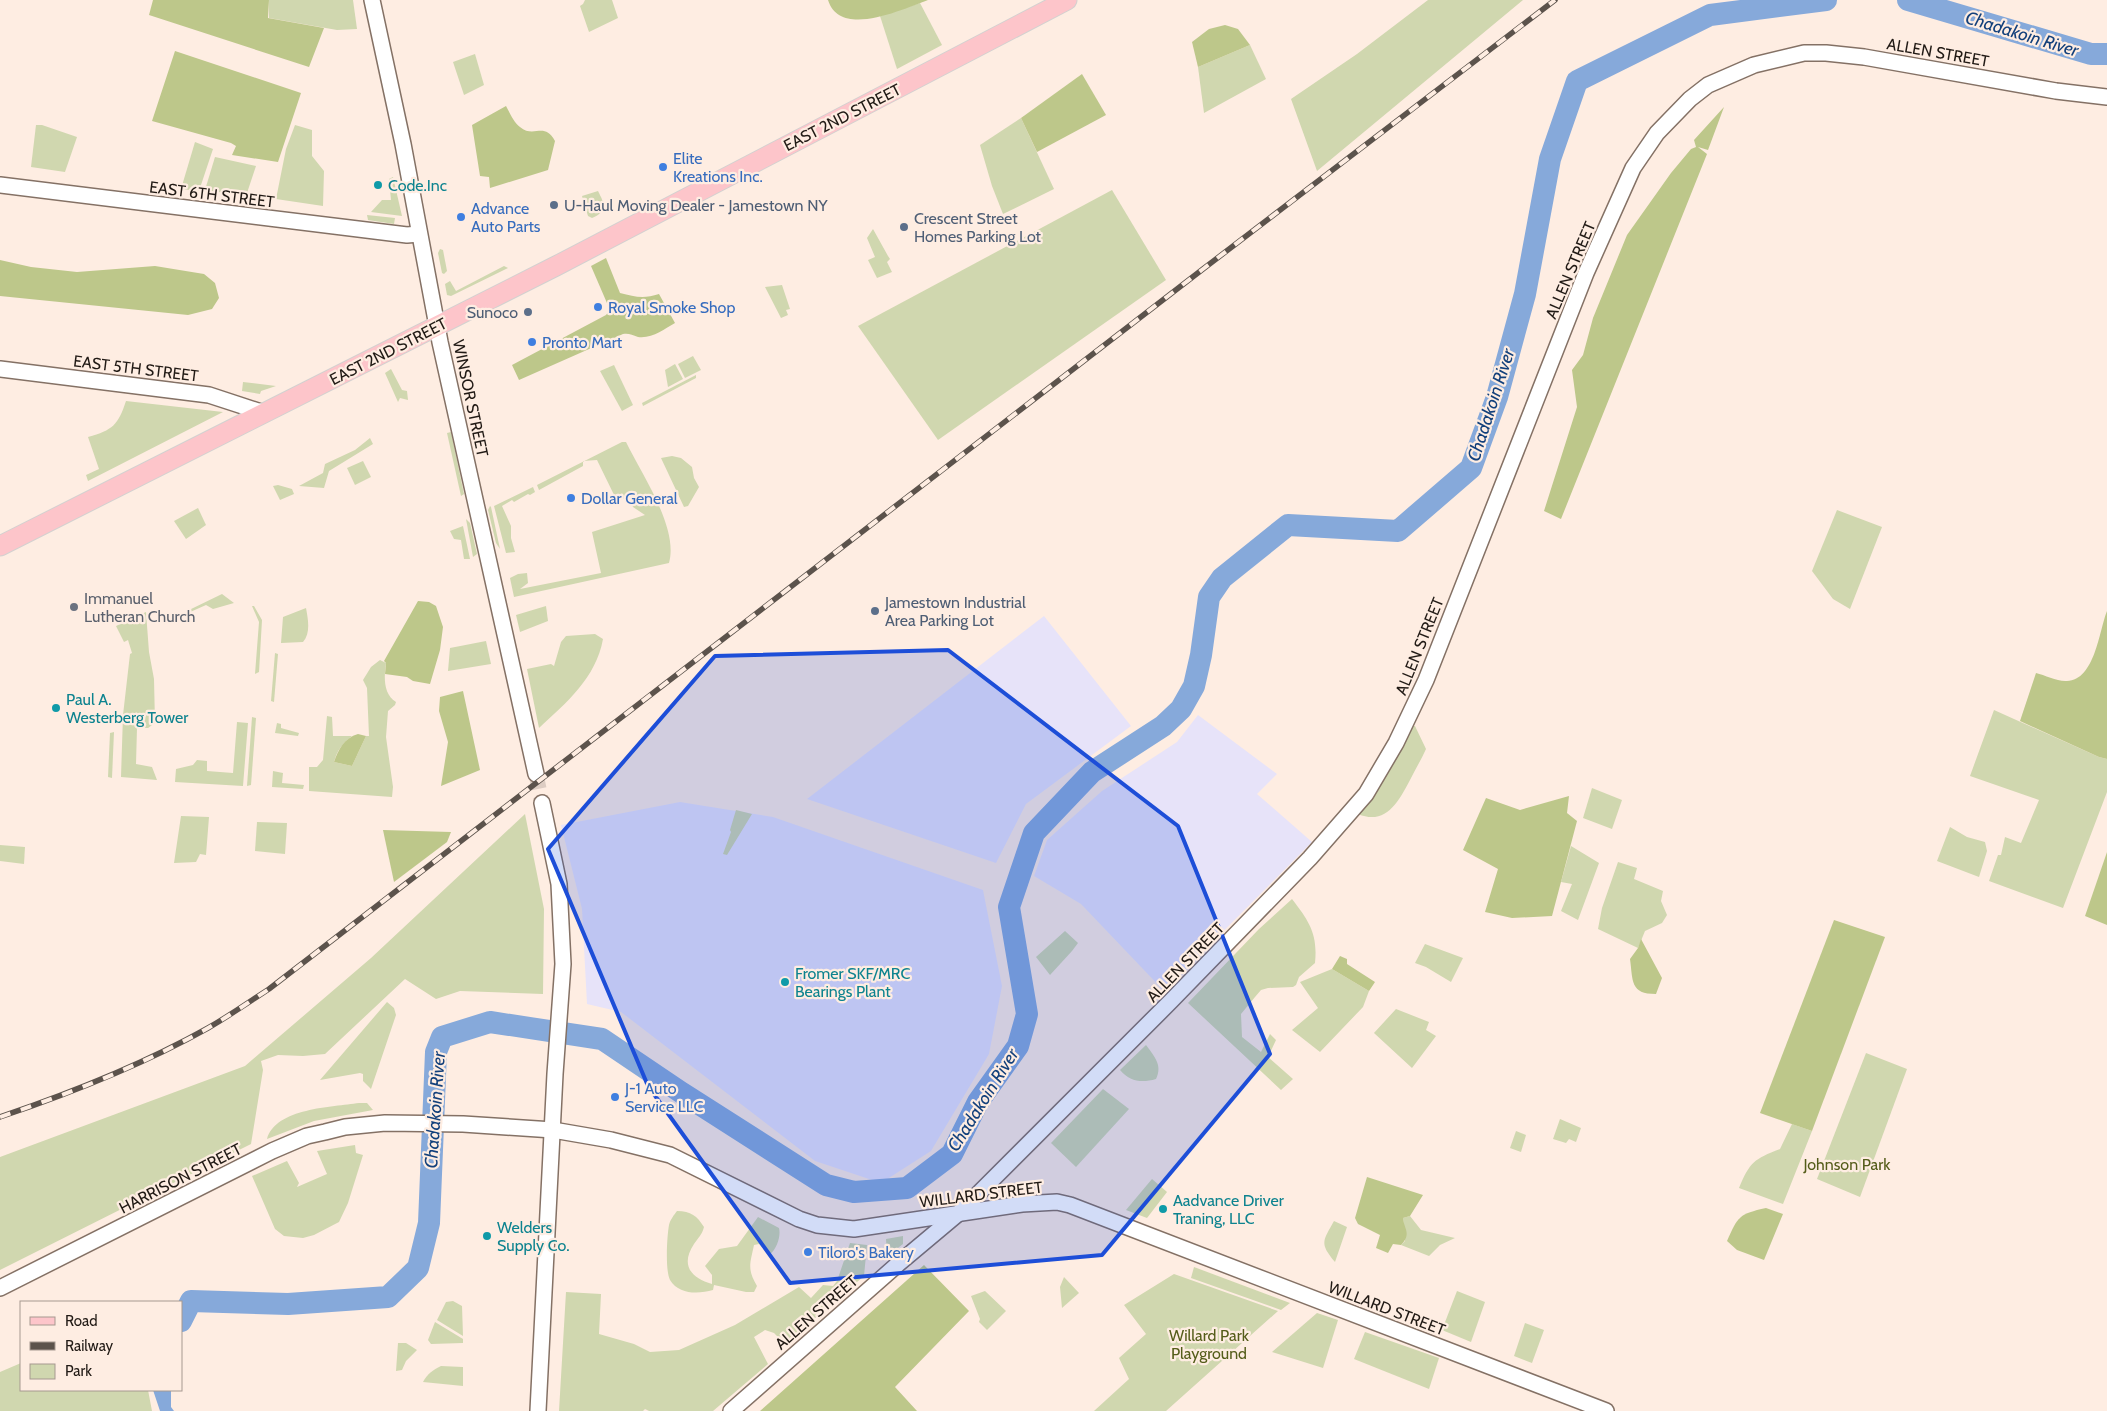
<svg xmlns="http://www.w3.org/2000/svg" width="2107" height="1411" font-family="Cabin,sans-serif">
<rect width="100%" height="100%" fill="#feede2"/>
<g fill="#e7e3f9">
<path d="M1044,616L1131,726L1026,804L996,863L807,799Z"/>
<path d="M1198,715L1277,774L1257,794L1312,842L1164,991L1081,904L1034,876L1047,840L1102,791L1177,742Z"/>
<path d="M680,802L773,817L983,890L1002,986L989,1054L931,1151L881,1183L815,1161L621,1012L587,1004L582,909L561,825Z"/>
</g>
<g fill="#d0d7af">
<path d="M269,0H353L357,29L337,30L269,18Z"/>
<path d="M585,0H612L618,18L589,32L580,6L583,4Z"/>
<path d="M1428,0H1523L1317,171L1291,99L1357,54Z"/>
<path d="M920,3L942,45L897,69L880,16Z"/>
<path d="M1250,45L1266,79L1204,113L1198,67Z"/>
<path d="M475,54L484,85L464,95L453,62Z"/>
<path d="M1021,118L1054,189L1003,214L992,186L980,145Z"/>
<path d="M36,125H42L77,137L65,172L31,167Z"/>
<path d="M295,125L312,130V156L324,171L323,206L276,199L286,149Z"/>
<path d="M195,142L213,149L199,191L181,189Z"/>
<path d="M215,157L256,166L246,196L205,190Z"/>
<path d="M393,177L402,216L371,212L382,200H391L389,179Z"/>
<path d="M1112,190L1166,280L938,440L858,326Z"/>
<path d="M598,191C605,205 608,211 592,218L588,216L582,196Z"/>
<path d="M367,215L395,218L394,224L368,220Z"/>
<path d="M873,229L888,256L890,259L887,262L892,272L877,278L868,260L875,257L867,238Z"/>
<path d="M440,249L443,250L447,271L444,274L442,273L438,253Z"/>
<path d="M504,266L508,268L451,296L447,295L445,284L450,281L456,291Z"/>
<path d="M782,285L790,309L786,310L788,315L781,318L765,287Z"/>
<path d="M693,356L701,370L685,378L678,364Z"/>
<path d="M675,364L683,379L668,387L665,370Z"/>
<path d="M614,365L633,405L622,411L600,371Z"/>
<path d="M391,369L402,390L407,391L408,400L400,398L398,402L385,373Z"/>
<path d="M696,375V378L643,406L642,403Z"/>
<path d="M243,382L276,386L261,391L260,394L242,391Z"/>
<path d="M126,401L223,412L88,481L86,475L99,469L88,437C113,430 118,425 126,401Z"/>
<path d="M451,432L464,494L461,496L447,433Z"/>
<path d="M370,438L373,444L329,471L324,488L299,486L323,473L325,464L355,450Z"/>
<path d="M622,442H626C641,473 679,528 669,563L514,597L510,578L518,574L527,573L528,583L520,589L601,573L592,532L645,515L633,507L628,497L617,501L597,460L583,461V466L539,490L537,485Z"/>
<path d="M672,456L681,458L692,467L694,478L699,487L688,506L684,507L661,458Z"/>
<path d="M363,461L371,477L355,485L347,468Z"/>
<path d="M278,485L292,489L294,494L280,500L273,486Z"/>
<path d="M533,487L535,492L530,495L528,494L514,502L512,500L502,506L511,526V538L515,552L506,553L494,506Z"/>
<path d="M490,506L491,507L500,549L496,543L488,510Z"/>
<path d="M198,508L206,525L186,539L174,521Z"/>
<path d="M1837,510L1882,527L1850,609L1833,599L1812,571Z"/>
<path d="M466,519L470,523L477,554L473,557Z"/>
<path d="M463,526L470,559H464L461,540L454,539L450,531Z"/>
<path d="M222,594L234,603L213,609L206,605L188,613L187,611Z"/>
<path d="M252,606H254L262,620L259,672L255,674L259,622Z"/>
<path d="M546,606L548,621L520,632L516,615Z"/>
<path d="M306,608C308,619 311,633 303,642L281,643L283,617Z"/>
<path d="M146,612L149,652L154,679L155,723L148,728H137L136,764L152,767L157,780L121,777L123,715L130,654L132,653L128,640L124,642L116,626Z"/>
<path d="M595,634L603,639C596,678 566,703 539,728L527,669L551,664L554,666L561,642L566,636Z"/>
<path d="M486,641L491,664L448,671L450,648Z"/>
<path d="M275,653L278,654L274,702L271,701Z"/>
<path d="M380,660L386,663C384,677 383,694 396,702L395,705L388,711L386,737L393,787L392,797L309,791V767H317L323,760L327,716L332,717L333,736H352C343,743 337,750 334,762L352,766L366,736H369L367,688L363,680L371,667Z"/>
<path d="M1994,710L2099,757L2107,759V792L2063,908L1989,881L1998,855H2001L2005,837L2021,843L2039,800L1970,776Z"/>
<path d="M252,717L256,718L251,785L247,786Z"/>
<path d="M237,722L248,723L243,786L175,782L176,769L193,765L197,760L207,761V771L233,773Z"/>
<path d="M277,723L281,724V728L299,733L298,736L275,733Z"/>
<path d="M1412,726H1415L1426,749C1421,760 1415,770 1410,780C1399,801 1386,826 1358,814Z"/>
<path d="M114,732L112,778L108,777L110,733Z"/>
<path d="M273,771L283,773L282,783L304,785L303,789L272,787Z"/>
<path d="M1592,788L1622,800L1612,829L1583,818Z"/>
<path d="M736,810L752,814L727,855L723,854L731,832L730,830Z"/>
<path d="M525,814L544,909L543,994L460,991L436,999L405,979L325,1054L303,1056L278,1055L261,1061L263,1070L251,1144L0,1270V1157L245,1066L371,958Z"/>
<path d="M181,816L209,817L206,855L200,854L196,862L174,863Z"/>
<path d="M257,822L287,823L285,854L255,851Z"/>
<path d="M1950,827L1967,837L1985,842L1987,851L1979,877L1937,861Z"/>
<path d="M0,845L25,847L24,864L0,861Z"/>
<path d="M1571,846L1599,863L1578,920L1561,911L1572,884L1561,882Z"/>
<path d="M1618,862L1637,868L1634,879L1663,891L1661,901L1667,915L1662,923L1645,931L1638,948L1598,929L1602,908Z"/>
<path d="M1292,899C1309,921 1318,934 1315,963L1299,977L1296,985L1293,987L1268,988L1261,990L1255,997L1241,1014L1242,1037L1261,1052L1270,1034L1276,1040L1268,1057L1293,1079L1281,1090L1188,1003L1259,929Z"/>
<path d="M1065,931L1078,943L1072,951L1050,975L1036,957Z"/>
<path d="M1425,944L1463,958L1451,982L1426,967L1415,963Z"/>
<path d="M1332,969L1369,991L1363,1007L1320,1052L1292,1030L1318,1008L1300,982Z"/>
<path d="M387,1002L394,1008L396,1015L371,1089L363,1081V1074L360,1073L320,1080Z"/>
<path d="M1396,1009L1429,1022L1426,1030L1436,1036L1412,1068L1374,1033Z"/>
<path d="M1146,1045C1154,1056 1163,1065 1156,1079C1142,1083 1130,1082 1120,1070Z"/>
<path d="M1866,1053L1907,1069L1860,1197L1817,1179Z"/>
<path d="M1103,1089L1129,1109L1076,1167L1051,1143Z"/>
<path d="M359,1103H367L373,1110L314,1121L267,1139C276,1108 332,1107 359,1103Z"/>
<path d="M1560,1119L1581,1128L1576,1142L1569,1139L1566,1143L1553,1139Z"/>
<path d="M1792,1124L1812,1131L1783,1204L1739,1188C1750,1162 1754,1159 1780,1149Z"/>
<path d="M1516,1131L1526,1135L1521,1152L1510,1148Z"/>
<path d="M355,1145L356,1153L363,1155L348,1203L339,1222L314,1235L303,1238L284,1236L275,1229L252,1176L287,1161L299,1183L297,1187L327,1174L317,1151Z"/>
<path d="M1152,1179L1167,1192L1147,1218L1126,1210Z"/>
<path d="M677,1211C691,1211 697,1216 704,1227C702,1235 698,1238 694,1244C680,1265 691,1278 712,1284V1275L705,1266L719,1249L737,1246L758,1217L779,1228C781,1236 777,1249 770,1254L759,1244L754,1245C750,1264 747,1269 757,1286L754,1292H746L714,1285L713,1290C699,1294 679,1295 670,1280C665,1270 667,1236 669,1225C670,1220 674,1215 677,1211Z"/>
<path d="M1410,1216L1421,1230L1455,1238L1440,1245L1429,1256L1401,1245L1405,1241L1403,1218Z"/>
<path d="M1334,1221L1347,1227L1335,1262C1319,1243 1323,1241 1334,1221Z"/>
<path d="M903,1236V1244L894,1251L887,1254L886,1239Z"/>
<path d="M850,1243L867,1245L864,1276L785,1344L774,1333L765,1330L754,1337L768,1364L713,1411H649L645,1409L643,1411H559L566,1292L601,1294L599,1334L634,1344L650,1352L679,1350L735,1325L799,1287L811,1298L823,1285L833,1286L837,1281Z"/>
<path d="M1194,1267L1290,1303L1281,1310L1191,1278Z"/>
<path d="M1174,1274L1278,1311L1166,1411H1094L1129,1379L1119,1358L1146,1334L1124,1305Z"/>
<path d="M1064,1277L1079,1293L1062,1308L1060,1287Z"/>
<path d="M985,1291L1006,1311L987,1330L979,1322L980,1319L971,1296Z"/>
<path d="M1457,1291L1485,1302L1471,1342L1442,1330Z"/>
<path d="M453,1301L462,1306L463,1336L437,1320L446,1302Z"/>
<path d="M1317,1313L1338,1320L1323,1368L1272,1352Z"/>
<path d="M435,1322L463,1339V1343L431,1344L428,1340Z"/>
<path d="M1525,1323L1544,1330L1532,1363L1514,1356Z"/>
<path d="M1365,1332L1439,1358L1429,1389L1354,1359Z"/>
<path d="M398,1343H406L417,1350L406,1361L402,1370L396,1371Z"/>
<path d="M21,1363V1390H148L152,1411H0V1372Z"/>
<path d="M441,1366L463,1367V1386L423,1382C427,1374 433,1370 441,1366Z"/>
</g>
<g fill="#bdc78a">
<path d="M153,0H269L268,18L324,28L309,67L149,15Z"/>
<path d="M828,0H928C903,9 840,39 828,0Z"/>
<path d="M1225,25L1238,29L1250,45L1198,67L1192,42L1209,29Z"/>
<path d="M175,51L301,93L278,162L232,155L236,146L231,143L152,121Z"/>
<path d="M1082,74L1106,115L1037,152L1021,118Z"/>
<path d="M506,106C510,113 514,123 520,127C534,139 544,121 555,141L548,170L490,188L489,177L480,176L472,125Z"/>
<path d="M1724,107L1708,150L1698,147L1707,154L1561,519L1544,511L1577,407L1572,370L1583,355L1593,318L1627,235L1671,173L1691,149L1696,147L1694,140Z"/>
<path d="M606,258L620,293C635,297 644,299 659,294L675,323C664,329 652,339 638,337C632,335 629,333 623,334L519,380L512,365L606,315L610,310L591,266Z"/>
<path d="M0,260L31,267L77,272L155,266L204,274L215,283L219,298L212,309L188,315L0,296Z"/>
<path d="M418,601L429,602L436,606L443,627L440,650L430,684L413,681L407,677L385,674L386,663L384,661Z"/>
<path d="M2107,611V759L2099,757L2020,721L2036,673C2045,675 2058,682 2067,681C2095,680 2099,631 2107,611Z"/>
<path d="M463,691L480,770L441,786L448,742L439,711L440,697Z"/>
<path d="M358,734L366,736L352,766L334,762C338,750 344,738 358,734Z"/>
<path d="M1569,796L1567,813L1577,821L1552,916L1512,918L1485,912L1498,869L1463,850L1486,798L1520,810Z"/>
<path d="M383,830L451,832L447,842L394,882Z"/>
<path d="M2107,852V925L2085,916Z"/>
<path d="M1834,920L1885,937L1812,1131L1760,1113Z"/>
<path d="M1641,939L1662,978L1656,994C1630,994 1633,981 1630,959L1638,948Z"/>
<path d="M1340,956L1347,959V964L1375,982L1369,991L1332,969Z"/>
<path d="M1367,1177L1423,1195L1410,1216L1403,1218C1404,1229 1412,1234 1401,1245L1393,1244L1388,1253L1376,1248L1380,1235L1358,1224L1355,1218Z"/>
<path d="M1766,1208L1783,1214L1764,1260L1737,1250L1727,1241C1738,1216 1739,1214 1766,1208Z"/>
<path d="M924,1265L969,1311L895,1387L917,1411H760Z"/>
</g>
<path fill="#86a9da" d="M153,1390H171V1407L174,1411H160Z"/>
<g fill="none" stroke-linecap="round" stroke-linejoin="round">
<g stroke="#86a9da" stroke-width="22">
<path d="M1908,0L2091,54H2107"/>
<path d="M181,1321L191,1301L288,1304L388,1297L418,1268L429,1223L436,1052L442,1037L490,1022L602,1039L682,1093L826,1185L854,1192L907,1188L952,1154L978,1102L1018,1046L1027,1014L1009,907L1034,833L1092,772L1163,726L1181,709L1194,686L1201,655L1209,597L1222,578L1288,525L1398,531L1471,468L1497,397L1525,294L1550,159L1577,81L1710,15L1826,0"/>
</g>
<path stroke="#ddcdc3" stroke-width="15" stroke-dasharray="15 8" stroke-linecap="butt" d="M536,774L542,803"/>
<g stroke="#847165" stroke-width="18">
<g id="minor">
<path d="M372,0L403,144L440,342L536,774"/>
<path d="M0,185L407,235L419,234"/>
<path d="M0,369L209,395L264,413"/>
<path d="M0,1288L272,1151L307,1136L325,1132L345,1127L385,1123L463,1124L553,1130L611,1140L670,1155L799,1219L817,1225L854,1229L1022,1204L1057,1202L1070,1205L1606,1411"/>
<path d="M538,1411L555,1074L563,964L559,884L542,803"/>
<path d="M731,1411L898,1264L960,1212L1171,1001L1310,858L1366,794L1396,743L1426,680L1586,273L1633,168L1657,133L1690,99L1708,85L1754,65L1804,53H1826L1864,57L2056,91L2107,97"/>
</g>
</g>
<g stroke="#d3d1d0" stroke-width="21">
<path id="major" d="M0,546L556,266L1067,0"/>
</g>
<use href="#minor" stroke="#fff" stroke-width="15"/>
<use href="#major" stroke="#fdc5ca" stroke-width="19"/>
<g stroke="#5c534c" stroke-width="5.5">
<path id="rail" d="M0,1117C71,1093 142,1065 208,1028C229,1016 249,1002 269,989L1203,269L1555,0"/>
</g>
<use href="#rail" stroke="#feede2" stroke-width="4" stroke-dasharray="11" stroke-linecap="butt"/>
</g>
<path fill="#1d4ed8" fill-opacity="0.2" stroke="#1d4ed8" stroke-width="4" stroke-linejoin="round" d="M948,650L1178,826L1270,1054L1102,1255L790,1283L648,1086L548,849L715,656Z"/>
<g fill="#3f7fe0" stroke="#feede2" stroke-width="2">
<circle cx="663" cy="167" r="5"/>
<circle cx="461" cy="217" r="5"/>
<circle cx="598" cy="307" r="5"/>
<circle cx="532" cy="342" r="5"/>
<circle cx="571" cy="498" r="5"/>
<circle cx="615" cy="1097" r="5"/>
<circle cx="808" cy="1252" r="5"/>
</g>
<g fill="#0f9aa8" stroke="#feede2" stroke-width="2">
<circle cx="378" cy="185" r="5"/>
<circle cx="56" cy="708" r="5"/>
<circle cx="785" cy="982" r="5"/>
<circle cx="1163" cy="1209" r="5"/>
<circle cx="487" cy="1236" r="5"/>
</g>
<g fill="#5c6f8a" stroke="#feede2" stroke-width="2">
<circle cx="554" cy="205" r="5"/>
<circle cx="904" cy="227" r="5"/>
<circle cx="528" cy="312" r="5"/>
<circle cx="875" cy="611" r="5"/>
</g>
<circle fill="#6b7280" stroke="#feede2" stroke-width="2" cx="74" cy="607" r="5"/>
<g text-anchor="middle" stroke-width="4.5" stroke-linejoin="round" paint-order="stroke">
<g font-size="16" fill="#211a15" stroke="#feede2">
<text transform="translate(1938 52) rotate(10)" y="6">ALLEN STREET</text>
<text transform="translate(842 117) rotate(-27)" y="6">EAST 2ND STREET</text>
<text transform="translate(212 194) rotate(7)" y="6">EAST 6TH STREET</text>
<text transform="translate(1570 270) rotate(-67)" y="6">ALLEN STREET</text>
<text transform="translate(388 351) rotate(-27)" y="6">EAST 2ND STREET</text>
<text transform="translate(136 368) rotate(7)" y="6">EAST 5TH STREET</text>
<text transform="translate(471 398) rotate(78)" y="6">WINSOR STREET</text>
<text transform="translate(1419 646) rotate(-68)" y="6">ALLEN STREET</text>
<text transform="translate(1185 962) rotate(-46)" y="6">ALLEN STREET</text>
<text transform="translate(180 1178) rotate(-27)" y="6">HARRISON STREET</text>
<text transform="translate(981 1194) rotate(-7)" y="6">WILLARD STREET</text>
<text transform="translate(1387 1308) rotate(21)" y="6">WILLARD STREET</text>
<text transform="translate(816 1312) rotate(-41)" y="6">ALLEN STREET</text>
</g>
<g font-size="16" fill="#366cbe" stroke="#feede2" text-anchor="start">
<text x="673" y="164">Elite<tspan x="673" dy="18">Kreations Inc.</tspan></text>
<text x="471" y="214">Advance<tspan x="471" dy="18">Auto Parts</tspan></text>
<text x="608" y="313">Royal Smoke Shop</text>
<text x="542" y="348">Pronto Mart</text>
<text x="581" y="504">Dollar General</text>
<text x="625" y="1094">J-1 Auto<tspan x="625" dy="18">Service LLC</tspan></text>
<text x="818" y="1258">Tiloro's Bakery</text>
</g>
<g font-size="16" fill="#0d838f" stroke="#feede2" text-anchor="start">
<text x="388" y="191">Code.Inc</text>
<text x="66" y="705">Paul A.<tspan x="66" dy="18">Westerberg Tower</tspan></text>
<text x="795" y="979">Fromer SKF/MRC<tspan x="795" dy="18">Bearings Plant</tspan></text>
<text x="1173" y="1206">Aadvance Driver<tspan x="1173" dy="18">Traning, LLC</tspan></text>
<text x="497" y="1233">Welders<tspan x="497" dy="18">Supply Co.</tspan></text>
</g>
<g font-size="16" fill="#4e5e75" stroke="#feede2" text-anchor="start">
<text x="564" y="211">U-Haul Moving Dealer - Jamestown NY</text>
<text x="914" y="224">Crescent Street<tspan x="914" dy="18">Homes Parking Lot</tspan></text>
<text x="518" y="318" text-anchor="end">Sunoco</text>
<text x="885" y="608">Jamestown Industrial<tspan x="885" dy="18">Area Parking Lot</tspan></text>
</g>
<g font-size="16" fill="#5b616d" stroke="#feede2" text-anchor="start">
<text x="84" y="604">Immanuel<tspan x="84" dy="18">Lutheran Church</tspan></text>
</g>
<g font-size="16" fill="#555d1a" stroke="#feede2">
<text x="1847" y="1170">Johnson Park</text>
<text x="1209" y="1341">Willard Park<tspan x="1209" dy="18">Playground</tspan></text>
</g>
<g font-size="18" font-style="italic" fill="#13407b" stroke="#feede2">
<text transform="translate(2022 34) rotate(17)" y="6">Chadakoin River</text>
<text transform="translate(1491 405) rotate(-72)" y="6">Chadakoin River</text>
<text transform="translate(983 1100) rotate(-58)" y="6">Chadakoin River</text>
<text transform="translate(435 1110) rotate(-86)" y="6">Chadakoin River</text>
</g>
</g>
<rect x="20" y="1301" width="162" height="90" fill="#feede2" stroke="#a69990"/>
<rect x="30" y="1317" width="25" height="8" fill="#fdc5ca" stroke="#a69990"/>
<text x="65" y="1326" font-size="15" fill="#211a15">Road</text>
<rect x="30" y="1342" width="25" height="8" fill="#5c534c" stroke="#a69990"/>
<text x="65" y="1351" font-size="15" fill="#211a15">Railway</text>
<rect x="30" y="1364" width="25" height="15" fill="#d0d7af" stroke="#a69990"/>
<text x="65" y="1376" font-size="15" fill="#211a15">Park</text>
</svg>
